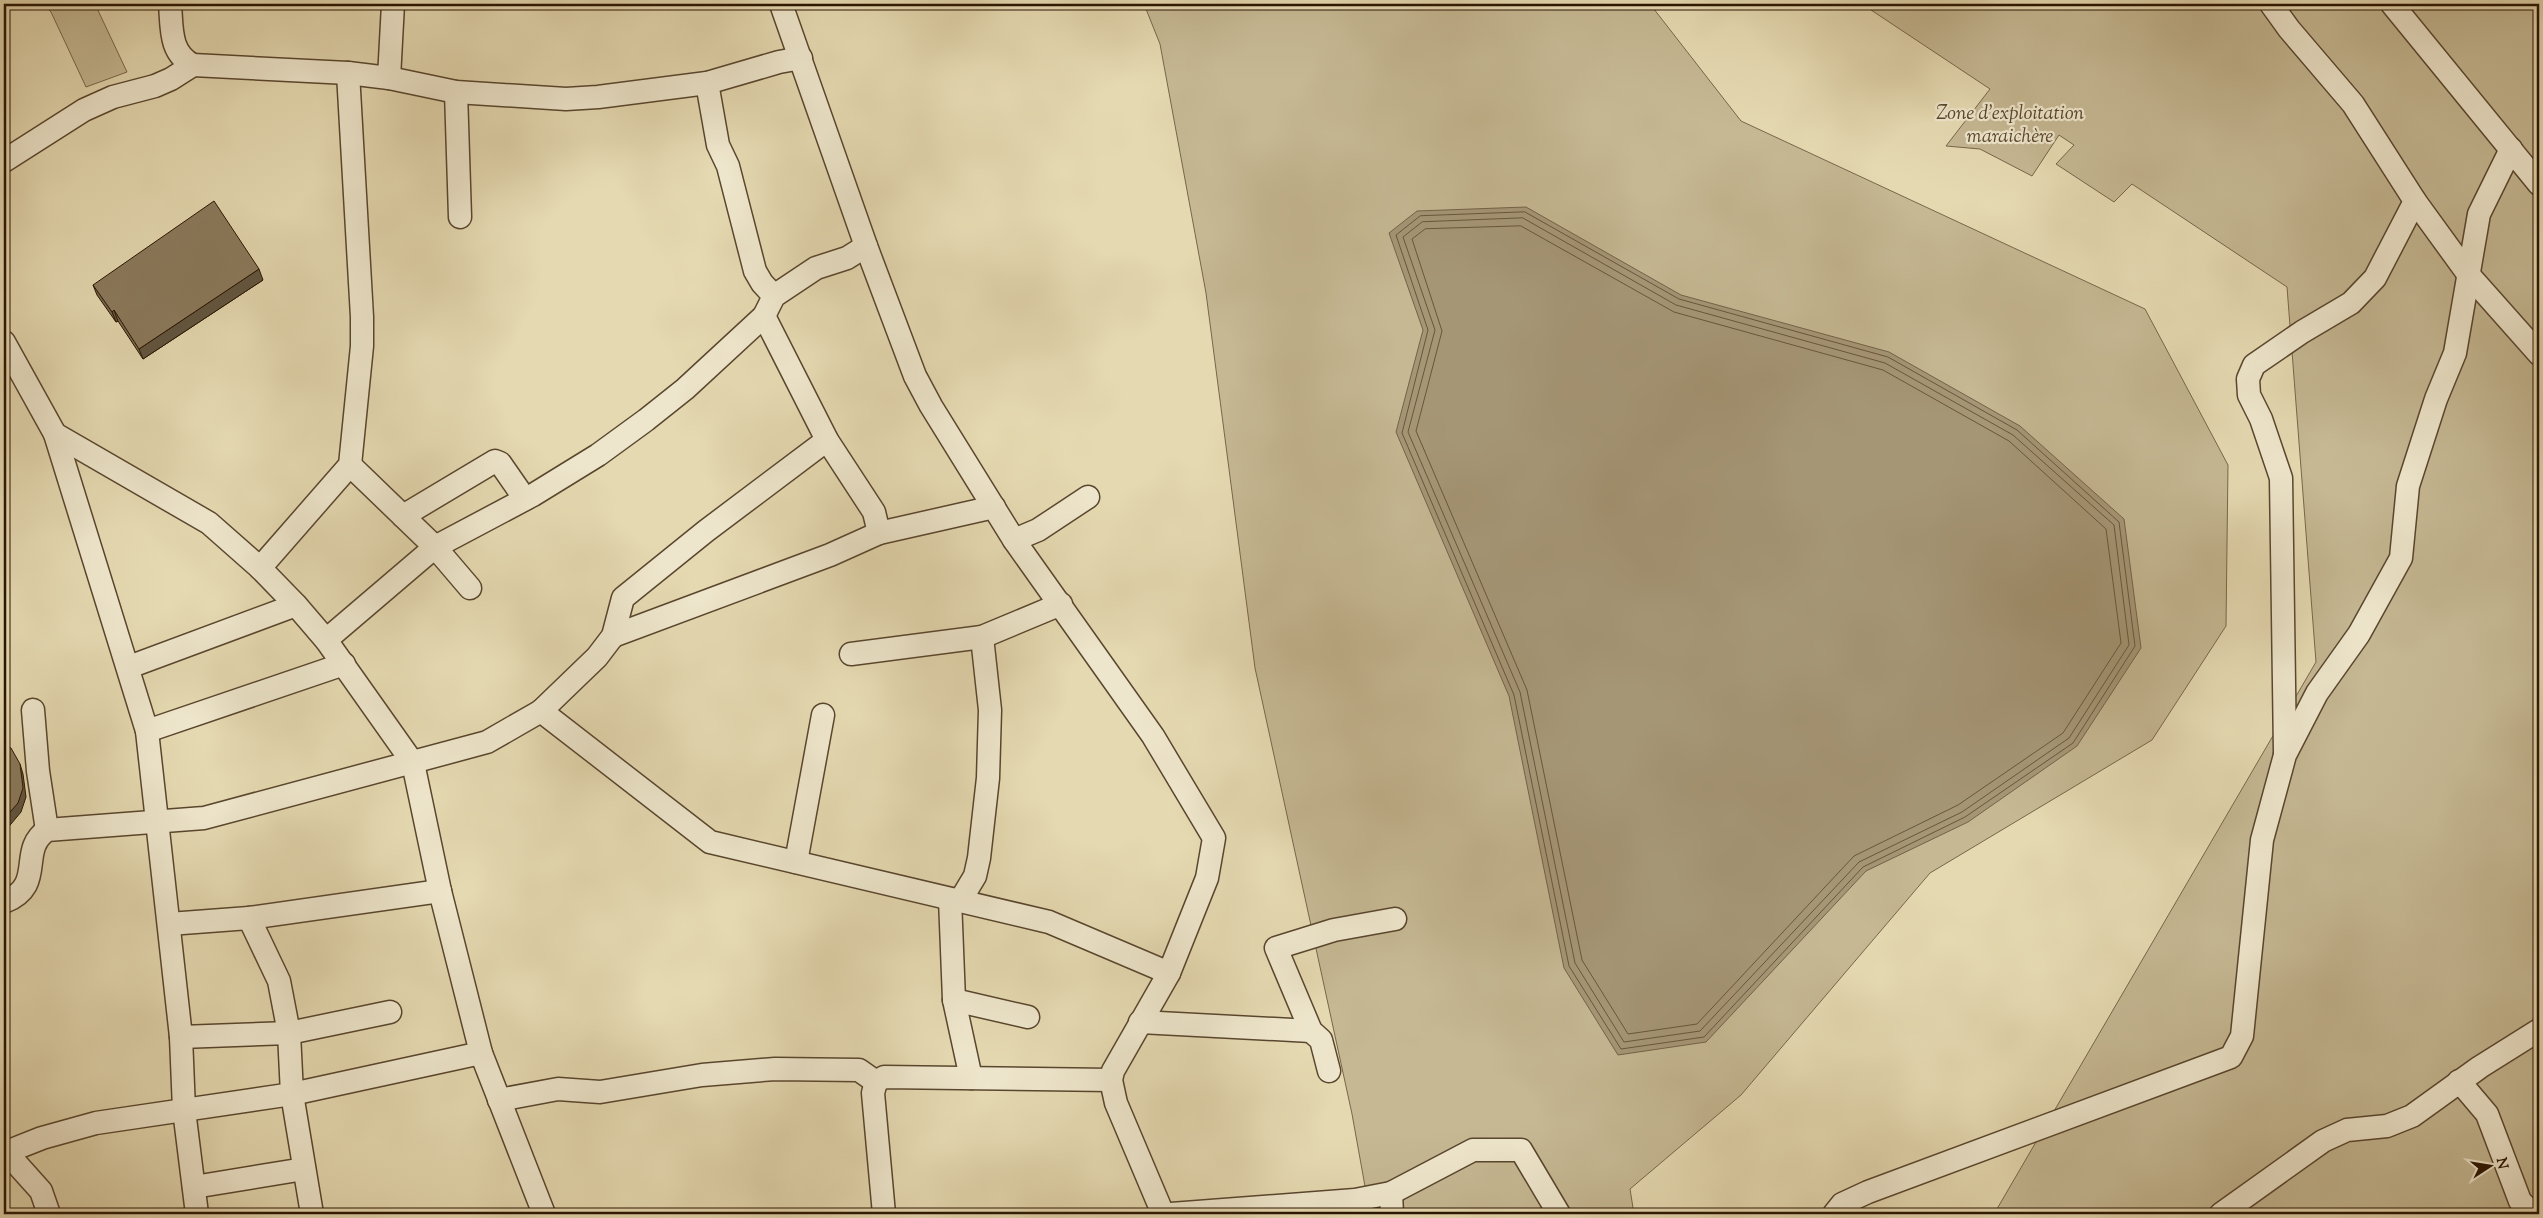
<svg xmlns="http://www.w3.org/2000/svg" width="2543" height="1218" font-family="'Sorts Mill Goudy',serif">
<rect width="100%" height="100%" fill="#e5d9b1"/>
<filter id="stains"><feTurbulence type="fractalNoise" baseFrequency=".004" numOctaves="4"/><feColorMatrix values="0 0 0 0 .2 0 0 0 0 .09 0 0 0 0 .02 0 0 0 .5 -.17"/></filter>
<radialGradient id="worn" r=".72"><stop offset=".6" stop-color="#630" stop-opacity="0"/><stop offset="1" stop-color="#630" stop-opacity=".3"/></radialGradient>
<g fill="#c5b893" stroke="#78664a">
<path d="M43,4H95L127,72L86,87L51,12Z"/>
<path d="M1144,4H1650L1741,121L2145,309L2228,465L2226,626L2152,740L1930,873L1741,1095L1630,1189L1634,1214H1370L1352,1114L1255,668L1206,293L1160,44Z"/>
<path d="M1862,4H2539V1214H1994L2316,662L2287,287L2132,184L2114,202L2056,164L2074,145L2059,135L2032,176L1980,149L1946,146L1990,89Z"/>
</g>
<path fill="#a59676" stroke="#746248" d="M1526,207L1681,295L1889,352L2020,426L2124,519L2141,648L2077,746L1968,822L1866,871L1706,1042L1618,1055L1564,968L1509,696L1396,432L1423,330L1389,233L1417,211Z"/>
<g fill="none" stroke-linecap="round" stroke-linejoin="round">
<g stroke="#68563c" stroke-width="1">
<path d="M1525,212L1679,299L1888,357L2017,430L2119,522L2135,646L2073,743L1965,817L1863,867L1704,1037L1621,1049L1569,966L1514,695L1402,433L1428,330L1396,235L1420,216Z"/>
<path d="M1523,218L1676,305L1885,363L2013,435L2114,525L2129,645L2069,738L1962,812L1859,862L1700,1031L1624,1042L1575,963L1520,692L1408,432L1435,330L1403,237L1422,222Z"/>
<path d="M1521,226L1674,312L1883,370L2009,441L2106,529L2121,643L2063,733L1958,805L1854,856L1697,1024L1628,1034L1582,960L1527,690L1416,431L1442,331L1412,239L1425,229Z"/>
</g>
<g stroke="#59462e" stroke-width="25">
<g id="street">
<path d="M170,4C172,27 169,53 193,65L348,73L389,78L456,92L566,99L598,97L707,83L779,62L801,58"/>
<path d="M781,4L866,246L915,376L931,406L1014,540L1153,736L1214,838L1207,878L1169,973L1113,1071L1111,1080L1116,1103L1163,1214"/>
<path d="M2271,4L2289,29L2353,104L2415,201L2375,278L2351,303L2302,332L2254,365L2248,379L2249,395L2261,419L2281,478L2285,752"/>
<path d="M2392,4L2539,184"/>
<path d="M389,78L393,4"/>
<path d="M707,83L718,145L728,166L755,271L762,283L774,296"/>
<path d="M456,92L460,217"/>
<path d="M4,161L84,110L113,97L155,86L171,79L193,65"/>
<path d="M2415,201L2468,274L2539,354"/>
<path d="M4,342L55,434L209,523L260,568L296,605L326,640L413,763L440,891L481,1053L544,1214"/>
<path d="M55,434L147,731L181,1037L184,1110L197,1214"/>
<path d="M350,465L435,547L470,588"/>
<path d="M403,516L495,461L500,463L525,499"/>
<path d="M879,533L994,507"/>
<path d="M1014,540L1038,530L1088,497"/>
<path d="M260,568L350,465L362,346V317L348,73"/>
<path d="M613,636L830,555L879,533L874,512L827,440L764,316"/>
<path d="M326,640L435,547L533,495L598,455L646,420L685,389L764,316L774,296L816,268L847,258L866,246"/>
<path d="M851,654L982,637L1061,604"/>
<path d="M129,667L296,605"/>
<path d="M33,710L38,771L47,830"/>
<path d="M541,711L710,842L1049,922L1169,973"/>
<path d="M147,731L344,664"/>
<path d="M796,862L823,715"/>
<path d="M950,899L954,1000L971,1078"/>
<path d="M960,901L975,876L979,858L988,778L990,710L982,637"/>
<path d="M4,902C47,885 17,851 47,830L204,818L487,742L541,711L597,657L613,636L623,598L706,531L827,440"/>
<path d="M249,918L279,981L289,1033L292,1094L312,1214"/>
<path d="M169,924L249,918L440,891"/>
<path d="M954,1000L1028,1017"/>
<path d="M1140,1022L1311,1031"/>
<path d="M181,1037L289,1033L390,1012"/>
<path d="M1329,1071L1321,1040L1311,1031L1276,948L1334,930L1395,919"/>
<path d="M2459,1081L2487,1114L2520,1201L2533,1214"/>
<path d="M499,1100L558,1089L600,1092L702,1075L775,1069L859,1070L876,1082"/>
<path d="M4,1153L42,1138L96,1123L292,1094L481,1053"/>
<path d="M7,1153L41,1191L49,1214"/>
<path d="M194,1187L304,1169"/>
<path d="M1391,1193L1392,1214"/>
<path d="M884,1214L873,1093L876,1082L884,1077L1111,1080"/>
<path d="M1171,1214L1355,1200L1391,1193L1473,1150H1521L1559,1214"/>
<path d="M1834,1214L1842,1204L1868,1192L2231,1057L2242,1036L2262,840L2285,755L2317,693L2359,634L2401,558L2408,486L2436,399L2455,353L2479,214L2511,149"/>
<path d="M2221,1214L2323,1141L2347,1130L2387,1126L2412,1116L2480,1067L2539,1030"/>
</g>
</g>
<use href="#street" stroke="#eee6cc" stroke-width="22"/>
</g>
<path fill="#786a50" stroke="#2a1502" d="M263,280L143,359L118,321L116,322L97,295L93,285Z"/>
<g fill="#615641" stroke="#2a1502">
<path d="M259,269L263,280L143,359L139,349Z"/>
<path d="M114,310L118,321L116,322L112,312Z"/>
<path d="M20,764L23,774L26,797L21,812L6,830L4,824V819Z"/>
</g>
<g fill="#8b7b5d" stroke="#2a1502">
<path d="M214,201L259,269L139,349L114,310L112,312L93,285Z"/>
<path d="M4,745L11,748L20,764L23,788L18,803L4,819Z"/>
</g>
<g text-anchor="middle" stroke-width="4.5" stroke-linejoin="round" paint-order="stroke">
<g font-size="20" font-style="italic" fill="#58462e" stroke="#eee6cc">
<text x="2010" y="119">Zone d'exploitation<tspan x="2010" dy="23">maraichère</tspan></text>
</g>
</g>
<rect width="2543" height="1218" fill="none" stroke="#e5d9b1" stroke-width="20"/>
<rect x="5" y="5" width="2533" height="1208" fill="none" stroke="#2a1502" stroke-width="2.5"/>
<rect x="10" y="10" width="2523" height="1198" fill="none" stroke="#2a1502"/>
<g transform="translate(2490 1166) rotate(78)" stroke="#eee6cc" stroke-width="4" paint-order="stroke">
<path d="M0-4L9 19L0 12L-9 19Z" fill="#2a1502"/>
<text y="-8" font-size="14" font-weight="bold" text-anchor="middle" fill="#2a1502">N</text>
</g>
<rect width="100%" height="100%" filter="url(#stains)"/>
<rect width="100%" height="100%" fill="url(#worn)"/>
</svg>
